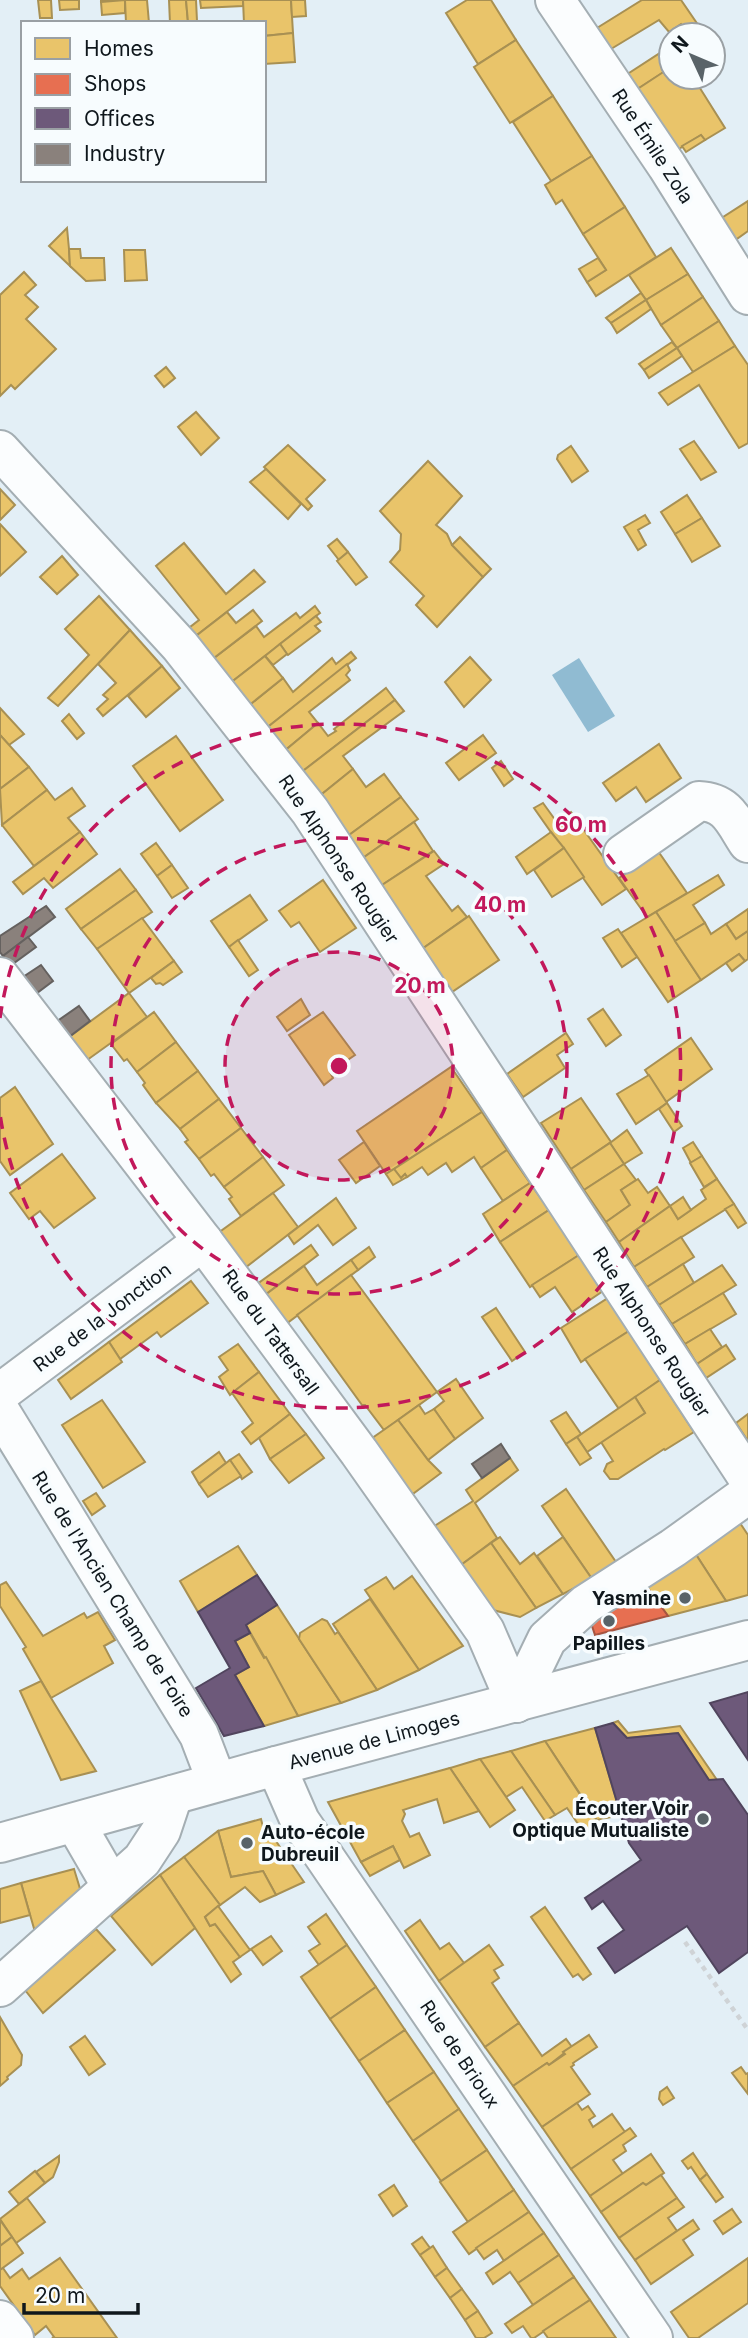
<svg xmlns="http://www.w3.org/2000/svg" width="748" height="2338" font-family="Inter,sans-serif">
<rect width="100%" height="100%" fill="#e3eff6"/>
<path fill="#90bbd2" d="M579,658L615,716L588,732L552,675Z"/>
<g fill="#e9c46a" stroke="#a89053" stroke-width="2">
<path d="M38,0H51L52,18H40Z"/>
<path d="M59,0H79V9L60,10Z"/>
<path d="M101,0H147L149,23H126L125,0L101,2Z"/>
<path d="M125,0V13L102,15L101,2Z"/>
<path d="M169,0H186L188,23H170Z"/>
<path d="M186,0H196L197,21L188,22Z"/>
<path d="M200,0H243V6L201,8Z"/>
<path d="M243,0H291L293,33L264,36V23H244Z"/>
<path d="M291,0H305L306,16L292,17Z"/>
<path d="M467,0H491L516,40L478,64L446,13Z"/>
<path d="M642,0H681L705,35H689L681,24L669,32L659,20L611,49L597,28Z"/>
<path d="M293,33L295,62L264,64V36Z"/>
<path d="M516,40L553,96L510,123L474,67Z"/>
<path d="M660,53L670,68L636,90L626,75Z"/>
<path d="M671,67V77H675L680,85L693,77L725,128L705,140L701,135L674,152L636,90Z"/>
<path d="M553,96L592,156L551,181L513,122Z"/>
<path d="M701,135L705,140L686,152L682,146Z"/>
<path d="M592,156L625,207L583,234L562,200L556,204L545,185Z"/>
<path d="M748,201V231L734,241L720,219Z"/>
<path d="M625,207L656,257L596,296L587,282L606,270L583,234Z"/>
<path d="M67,228L69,249L70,266L49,246Z"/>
<path d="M671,248L688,274L646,300L629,275Z"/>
<path d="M69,249H80L81,258H104L105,280L86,281L70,266Z"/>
<path d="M124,250H145L147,280L125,281Z"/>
<path d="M598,258L606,270L587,282L579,269Z"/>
<path d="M24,272L36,285L25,295L38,307L26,319L56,349L15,389L11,385L0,396V295Z"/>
<path d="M688,274L703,297L661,325L646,300Z"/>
<path d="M641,293L646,300L611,323L606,318Z"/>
<path d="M703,297L719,321L677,348L661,325Z"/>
<path d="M646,300L651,309L617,333L611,323Z"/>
<path d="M719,321L735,346L693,372L677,348Z"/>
<path d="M672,342L677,348L644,370L639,364Z"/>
<path d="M735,346L748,365V443L739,448L699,385L668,405L659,393Z"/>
<path d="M677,348L682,356L649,378L644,370Z"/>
<path d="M166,367L175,378L164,387L155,376Z"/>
<path d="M196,412L219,438L201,455L178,427Z"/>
<path d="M694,441L716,472L701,480L680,449Z"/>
<path d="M288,445L325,480L306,499L312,506L308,510L264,467Z"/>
<path d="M571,446L588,471L572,482L557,459L558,455Z"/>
<path d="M428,461L462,496L436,525L447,534L452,545L483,577L437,627L416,605L424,596L390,562L400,550L401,534L380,511Z"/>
<path d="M266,469L301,504L288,519L250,482Z"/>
<path d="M0,489L15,505L0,520Z"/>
<path d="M687,495L702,518L675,534L661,512Z"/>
<path d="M645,515L650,523L638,530L646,545L638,550L624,527Z"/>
<path d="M702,518L720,546L692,562L675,534Z"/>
<path d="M0,524L26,552L0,576Z"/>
<path d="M460,537L491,569L483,577L452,545Z"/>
<path d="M337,539L348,552L339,560L328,546Z"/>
<path d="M184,543L226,594L254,570L265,582L192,639L185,631L199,620L156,566Z"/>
<path d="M348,552L367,577L356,585L337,561Z"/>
<path d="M62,556L78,575L57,594L40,577Z"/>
<path d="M99,596L130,630L58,706L48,698L89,655L65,629Z"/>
<path d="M315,606L320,613L316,616L229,684L210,661L256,626L264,637L296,613L300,618Z"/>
<path d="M253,610L262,621L210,661L192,639L227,612L236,623Z"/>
<path d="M316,616L321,622L315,626L320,631L288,655L287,654L280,644Z"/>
<path d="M130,630L162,666L103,716L97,709L108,699L103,695L116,683L98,664Z"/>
<path d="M280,644L287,654L273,665L265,656Z"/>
<path d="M351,652L356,658L264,730L247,707L283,678L293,692L332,658L336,664Z"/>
<path d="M265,656L283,678L247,707L229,684Z"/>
<path d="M470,657L491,680L464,707L445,682Z"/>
<path d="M347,664L350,670L346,675L350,680L309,712L318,723L282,753L264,730Z"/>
<path d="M162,666L180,688L146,717L128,696Z"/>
<path d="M386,688L395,700L299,774L282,753L318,723L328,736L336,731L334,729Z"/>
<path d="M395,700L404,711L343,756L353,769L317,798L299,774Z"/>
<path d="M0,708L24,734L9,745L0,735Z"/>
<path d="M69,714L84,733L77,739L62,721Z"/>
<path d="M0,735L29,767L0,789Z"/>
<path d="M483,735L496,753L459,780L446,763Z"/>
<path d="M176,736L223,800L180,831L133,766Z"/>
<path d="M659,744L681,778L646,802L636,787L616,801L603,783Z"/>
<path d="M501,761L513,779L504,786L492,768Z"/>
<path d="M29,767L47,790L2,825L0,789Z"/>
<path d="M353,769L366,787L384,774L401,797L345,838L317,798Z"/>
<path d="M72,788L85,806L68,818L80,832L34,866L2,825L47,790L55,800Z"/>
<path d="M401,797L418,819L360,860L345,838Z"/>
<path d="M543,803L556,821L571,812L626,889L602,905L534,808Z"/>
<path d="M414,822L433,851L379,887L360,860Z"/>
<path d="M80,832L97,854L53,888L44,878L23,894L13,882Z"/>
<path d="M551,832L564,848L527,874L516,857Z"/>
<path d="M156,843L172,865L157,876L141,854Z"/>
<path d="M564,848L584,877L552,897L534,870Z"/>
<path d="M434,851L444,864L426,876L452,911L458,906L467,917L422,949L379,887Z"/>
<path d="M658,851L687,893L647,917L619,878Z"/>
<path d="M172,865L188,888L172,898L157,876Z"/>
<path d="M120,869L136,890L81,929L66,909Z"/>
<path d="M718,875L724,885L693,905L705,923L675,941L656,912Z"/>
<path d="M323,880L356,928L320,952L299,922L291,927L279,911Z"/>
<path d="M136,890L152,912L97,949L81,929Z"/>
<path d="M250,895L267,920L229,947L211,921Z"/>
<path d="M748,909V931L736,939L726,924Z"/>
<path d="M656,912L701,980L668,1002L621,933Z"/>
<path d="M469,916L499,960L452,992L422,949Z"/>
<path d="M142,918L174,961L129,993L97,949Z"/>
<path d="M705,923L711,934L726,924L736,939L748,931V959L745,961L739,954L701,980L675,941Z"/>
<path d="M618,929L637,957L622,967L603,938Z"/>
<path d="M238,940L258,970L249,976L229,947Z"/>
<path d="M739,954L745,961L732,971L726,963Z"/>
<path d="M174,961L182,972L163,985L160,983L156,984L151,978Z"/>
<path d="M129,993L147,1017L83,1063L65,1040Z"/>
<path d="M301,999L310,1015L287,1031L277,1017Z"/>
<path d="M603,1009L621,1035L606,1046L588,1019Z"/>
<path d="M154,1012L176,1042L137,1072L127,1059L124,1061L111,1044Z"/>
<path d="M323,1012L355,1055L330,1072L333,1078L324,1085L289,1035Z"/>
<path d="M566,1033L573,1044L557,1055L565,1068L523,1097L507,1074Z"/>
<path d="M691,1038L712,1069L666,1102L645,1070Z"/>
<path d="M176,1042L198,1071L156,1103L143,1085L145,1083L137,1072Z"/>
<path d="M451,1067L482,1112L386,1174L357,1131Z"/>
<path d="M198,1071L219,1099L180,1129L156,1103Z"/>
<path d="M649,1075L667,1103L636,1124L617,1094Z"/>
<path d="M15,1087L53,1144L10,1175L0,1161V1098Z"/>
<path d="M581,1098L611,1142L571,1169L541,1123Z"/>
<path d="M219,1099L241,1128L199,1159L185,1142L188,1140L180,1129Z"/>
<path d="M667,1103L682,1126L674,1132L659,1109Z"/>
<path d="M482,1112L507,1150L481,1168L474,1157L452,1172L446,1163L428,1175L422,1167L407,1177L405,1174L401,1178L394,1169Z"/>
<path d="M241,1128L263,1157L224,1187L214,1174L211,1176L199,1159Z"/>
<path d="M627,1130L642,1153L624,1164L610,1143Z"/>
<path d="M364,1142L380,1166L356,1183L339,1160Z"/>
<path d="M693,1142L702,1156L691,1163L683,1148Z"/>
<path d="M610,1143L624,1164L584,1190L571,1169Z"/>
<path d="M507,1150L530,1183L503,1201L481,1168Z"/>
<path d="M62,1154L95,1198L54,1228L40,1211L29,1219L10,1193Z"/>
<path d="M702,1156L717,1179L704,1187L690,1163Z"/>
<path d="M263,1157L284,1185L241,1216L229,1199L232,1197L224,1187Z"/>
<path d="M624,1164L636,1180L621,1190L630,1205L606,1222L584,1190Z"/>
<path d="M394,1169L401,1178L405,1174L407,1177L393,1185L386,1174Z"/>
<path d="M638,1179L648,1193L657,1187L670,1206L619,1242L606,1222L630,1205L621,1190Z"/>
<path d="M717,1179L734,1204L634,1267L619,1242L670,1206L678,1219L706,1199L701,1190Z"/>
<path d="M530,1183L549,1210L500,1242L483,1214Z"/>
<path d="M273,1193L298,1227L241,1271L214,1236Z"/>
<path d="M683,1197L691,1210L678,1219L670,1206Z"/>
<path d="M336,1198L356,1228L333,1245L318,1225L294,1244L288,1235Z"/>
<path d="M734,1204L746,1223L738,1228L725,1209Z"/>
<path d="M549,1210L579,1255L530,1287L500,1242Z"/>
<path d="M681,1237L694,1257L647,1287L634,1267Z"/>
<path d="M311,1245L318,1255L261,1298L253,1287Z"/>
<path d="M369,1247L375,1257L358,1270L351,1260Z"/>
<path d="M579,1255L603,1291L572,1312L555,1287L540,1297L532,1285Z"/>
<path d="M351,1260L358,1270L282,1327L261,1298L304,1266L317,1285Z"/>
<path d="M683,1264L694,1283L659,1305L647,1287Z"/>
<path d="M722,1265L736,1285L672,1324L659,1305Z"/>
<path d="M351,1275L437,1392L384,1430L365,1405H362L297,1315Z"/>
<path d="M191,1281L208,1303L161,1337L157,1332L120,1359L109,1342Z"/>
<path d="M723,1293L736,1314L685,1344L672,1324Z"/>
<path d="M608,1298L629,1331L581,1362L561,1328Z"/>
<path d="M496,1308L525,1352L512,1361L482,1317Z"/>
<path d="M710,1329L722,1347L697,1364L685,1344Z"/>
<path d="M629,1331L660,1380L619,1409L585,1359Z"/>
<path d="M109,1342L122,1362L71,1399L58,1380Z"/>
<path d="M238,1344L259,1372L230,1395L219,1377L228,1370L219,1357Z"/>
<path d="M726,1345L735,1359L706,1378L697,1364Z"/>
<path d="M259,1372L290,1414L251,1444L242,1432L253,1423L232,1393Z"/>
<path d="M456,1379L483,1418L455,1439L434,1409L444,1401L437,1392Z"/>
<path d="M660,1380L694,1432L665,1450L664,1449L618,1479H610L604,1471L607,1464L613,1461L601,1442L645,1413L635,1397Z"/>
<path d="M635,1397L645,1413L587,1452L577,1437Z"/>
<path d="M102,1400L145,1462L103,1488L62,1425Z"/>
<path d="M419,1405L425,1414L434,1409L455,1439L428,1460L398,1420Z"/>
<path d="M566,1412L581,1434L566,1444L551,1421Z"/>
<path d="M290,1414L306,1434L270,1459L259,1438Z"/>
<path d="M748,1414V1441L736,1423Z"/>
<path d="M398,1420L428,1460L441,1473L410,1496L368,1441Z"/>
<path d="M306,1434L324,1458L289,1483L270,1459Z"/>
<path d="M577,1437L591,1458L580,1465L566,1444Z"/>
<path d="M219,1452L226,1463L199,1484L192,1472Z"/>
<path d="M239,1454L252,1472L242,1479L230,1460Z"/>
<path d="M510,1458L518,1470L475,1503L497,1538L461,1565L433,1527L473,1501L466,1490Z"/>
<path d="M230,1460L241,1476L208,1497L199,1484Z"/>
<path d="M566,1489L616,1562L592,1579L542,1506Z"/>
<path d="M96,1493L105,1506L92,1515L83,1501Z"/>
<path d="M740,1523L748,1535V1595L726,1601L695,1553Z"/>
<path d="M500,1537L520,1564L534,1553L563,1594L536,1608L491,1543Z"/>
<path d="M563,1537L592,1579L563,1594L537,1556Z"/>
<path d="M491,1543L536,1608L520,1617L493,1610L461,1565Z"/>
<path d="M238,1546L257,1575L198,1612L180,1581Z"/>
<path d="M695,1553L726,1601L668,1616L647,1587Z"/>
<path d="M412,1576L463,1646L419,1670L365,1590L386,1577L394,1589Z"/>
<path d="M6,1582L43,1636L84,1613L87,1618L98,1612L115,1640L104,1646L113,1663L51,1698L23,1649L26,1647L0,1606V1585Z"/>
<path d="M370,1599L419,1670L377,1690L333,1624Z"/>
<path d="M277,1605L307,1651L341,1703L298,1716L246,1625Z"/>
<path d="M322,1619L327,1621L335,1634L338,1632L377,1690L341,1703L299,1639L300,1633Z"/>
<path d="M250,1633L264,1658L266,1657L298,1716L264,1726L235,1675L249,1667L235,1641Z"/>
<path d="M41,1681L51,1698L96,1771L61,1780L20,1691Z"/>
<path d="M618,1721L628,1733L680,1726L717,1780H709L678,1733L627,1738L613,1723Z"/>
<path d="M595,1728L618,1805L592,1812L545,1741Z"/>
<path d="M545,1741L600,1825L585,1834L567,1808L555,1815L511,1751Z"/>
<path d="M511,1751L555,1815L545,1821L522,1787L506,1797L480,1759Z"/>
<path d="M480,1759L515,1810L490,1827L450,1768Z"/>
<path d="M450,1768L479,1811L444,1823L437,1799L403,1810L405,1814L402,1821L410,1837L419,1833L430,1855L404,1868L393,1846L361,1862L328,1802Z"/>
<path d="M618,1805L621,1815L597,1820L592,1812Z"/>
<path d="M261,1819L263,1827L269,1831L304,1882L276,1895L263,1871L231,1877L218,1831Z"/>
<path d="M218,1831L231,1877L263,1871L276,1895L260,1902L245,1887L220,1905L184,1857Z"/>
<path d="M393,1846L400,1860L370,1876L361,1862Z"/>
<path d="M184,1857L220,1905L205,1917L210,1926L215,1924L240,1957L233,1962L241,1974L231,1982L160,1875Z"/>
<path d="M74,1869L81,1892L46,1920L45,1924L35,1932L21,1883Z"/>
<path d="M160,1875L195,1928L152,1965L111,1916Z"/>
<path d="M21,1883L30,1915L0,1923V1889Z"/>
<path d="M218,1906L250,1950L240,1957L215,1924L210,1926L205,1917Z"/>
<path d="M545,1907L591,1974L583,1980L578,1974L573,1977L531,1917Z"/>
<path d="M326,1914L347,1945L319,1965L309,1951L320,1944L308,1927Z"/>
<path d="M420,1920L440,1949L449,1943L464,1963L439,1981L405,1931Z"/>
<path d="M96,1929L115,1950L43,2013L25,1990Z"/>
<path d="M271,1936L282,1951L263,1965L251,1949Z"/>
<path d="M347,1945L376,1987L330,2019L301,1977Z"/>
<path d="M489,1945L503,1965L494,1970L499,1978L492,1983L519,2023L485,2047L439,1981Z"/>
<path d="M376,1987L405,2030L359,2061L330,2019Z"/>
<path d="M0,2017L22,2055L21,2065L7,2077L8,2079L0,2086Z"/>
<path d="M519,2023L542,2056L566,2039L572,2047L549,2065L547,2063L513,2086L485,2047Z"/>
<path d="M405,2030L434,2072L387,2103L359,2061Z"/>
<path d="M589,2035L597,2047L573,2063L574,2065L571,2067L590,2094L542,2127L513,2086L547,2063L549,2065L565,2054L563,2052Z"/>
<path d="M85,2036L105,2064L89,2075L70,2047Z"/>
<path d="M741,2067L746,2074L748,2073V2094L732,2073Z"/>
<path d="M434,2072L459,2109L413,2141L387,2103Z"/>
<path d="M667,2087L674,2098L663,2105L659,2099L660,2092Z"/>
<path d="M577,2103L582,2110L588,2106L595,2116L589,2120L593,2127L612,2114L625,2132L571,2169L542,2127Z"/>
<path d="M459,2109L487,2150L441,2181L413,2141Z"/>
<path d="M630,2128L636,2136L623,2145L626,2151L613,2160L623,2174L590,2196L571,2169Z"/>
<path d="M487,2150L514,2190L468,2222L440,2182Z"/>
<path d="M693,2153L707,2174L700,2180L691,2167L688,2169L682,2161Z"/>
<path d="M651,2154L664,2173L646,2185L643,2183L601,2212L590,2196Z"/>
<path d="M59,2156V2162L53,2177L45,2183L36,2172Z"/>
<path d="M35,2171L45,2183L19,2204L9,2192Z"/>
<path d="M707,2174L723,2197L716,2202L700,2180Z"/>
<path d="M661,2175L677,2198L619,2238L601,2212L643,2183L646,2185Z"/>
<path d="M394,2185L407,2206L393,2216L379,2195Z"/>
<path d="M514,2190L529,2212L469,2254L453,2232Z"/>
<path d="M27,2198L45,2222L16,2243L0,2219Z"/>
<path d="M677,2198L684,2207L668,2218L677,2231L635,2260L619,2238Z"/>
<path d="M732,2209L741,2222L723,2234L714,2221Z"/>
<path d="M529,2212L544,2233L504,2261L497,2250L484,2259L476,2248Z"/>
<path d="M0,2220L12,2237L0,2246Z"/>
<path d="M693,2220L699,2229L683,2240L693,2255L651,2284L635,2260Z"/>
<path d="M544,2233L559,2255L518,2283L510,2272L493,2284L486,2273Z"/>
<path d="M12,2237L23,2253L0,2270V2246Z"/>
<path d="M422,2237L430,2248L420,2255L412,2244Z"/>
<path d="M433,2246L447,2268L435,2277L420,2255Z"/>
<path d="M559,2255L574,2277L533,2305L518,2283Z"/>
<path d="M60,2258L117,2338H52L54,2337L46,2326L35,2335L0,2286V2270L3,2268L10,2278L22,2269L29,2279Z"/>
<path d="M748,2258V2303L698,2338H689L671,2312Z"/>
<path d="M447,2268L462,2289L450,2298L435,2277Z"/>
<path d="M574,2277L590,2300L534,2338H531L523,2326L512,2333L505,2324Z"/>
<path d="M462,2289L478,2311L465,2320L450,2298Z"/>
<path d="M590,2300L616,2338H548L543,2331Z"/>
<path d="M478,2311L492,2333L484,2338H476L465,2320Z"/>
</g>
<path fill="#e76f51" stroke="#a65541" stroke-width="2" d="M647,1587L668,1616L595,1635L590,1620Z"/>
<g fill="#6d597a" stroke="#51455e" stroke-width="2">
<path d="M257,1575L277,1605L246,1625L250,1633L235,1641L249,1667L235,1675L264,1726L224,1736L196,1688L230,1668L198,1612Z"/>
<path d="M748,1692V1760L710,1703Z"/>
<path d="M613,1723L627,1738L678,1733L709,1780L723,1779L748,1815V1952L719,1973L687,1926L615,1973L598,1948L624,1930L603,1901L592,1909L585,1898L641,1860L629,1843L595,1728Z"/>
</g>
<g fill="#8a817c" stroke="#65615f" stroke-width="2">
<path d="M46,906L55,917L3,956L0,952V936Z"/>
<path d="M28,937L36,947L10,966L3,956Z"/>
<path d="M41,965L53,981L33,996L20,979Z"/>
<path d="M79,1006L90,1021L65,1040L53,1024Z"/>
<path d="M501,1444L510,1458L482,1478L472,1464Z"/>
</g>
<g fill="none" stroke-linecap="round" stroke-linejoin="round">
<g stroke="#a4aeb3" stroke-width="42">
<g id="street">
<path d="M555,0L667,166L748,295"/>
<path d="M0,450L180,646L310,811L748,1478"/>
<path d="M623,854L699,801C728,802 734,822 748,843"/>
<path d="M0,977L203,1241L359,1452L485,1631L516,1703"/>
<path d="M0,1393L203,1241"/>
<path d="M0,1411L199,1735L217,1782"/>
<path d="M516,1703L547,1639L586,1604L673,1548L748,1494"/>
<path d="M276,1766L300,1821L653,2338"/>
<path d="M75,1823L112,1887"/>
<path d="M0,1987L142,1860L161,1831L173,1795"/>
<path d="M0,2320L14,2338"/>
</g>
</g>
<g stroke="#a4aeb3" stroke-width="42">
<path id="secondary" d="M0,1843L276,1766L748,1640"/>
</g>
<path stroke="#cfd3d6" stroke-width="4.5" stroke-dasharray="5 5" stroke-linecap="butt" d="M685,1942L748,2030"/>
<use href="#street" stroke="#fbfdfe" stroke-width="38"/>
<use href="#secondary" stroke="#fbfdfe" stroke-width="38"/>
</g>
<circle cx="339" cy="1066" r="114" fill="#c2185b" fill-opacity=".12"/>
<g fill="none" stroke="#c2185b" stroke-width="3.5" stroke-dasharray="12 9">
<circle cx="339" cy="1066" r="114"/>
<circle cx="339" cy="1066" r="228"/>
<path d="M0 1018A342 342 0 1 1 0 1114"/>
</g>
<g fill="#596368" stroke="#f7fcfe" stroke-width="2.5">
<circle cx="685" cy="1598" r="7"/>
<circle cx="609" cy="1621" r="7"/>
<circle cx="703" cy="1819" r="7"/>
<circle cx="247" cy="1843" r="7"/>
</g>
<g text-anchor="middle" stroke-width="7" stroke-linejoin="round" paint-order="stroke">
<g font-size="19" fill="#0f171c" stroke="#f7fcfe">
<text transform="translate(653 146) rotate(57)" y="7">Rue Émile Zola</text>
<text transform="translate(339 859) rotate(56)" y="7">Rue Alphonse Rougier</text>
<text transform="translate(102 1317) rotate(-37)" y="7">Rue de la Jonction</text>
<text transform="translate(271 1332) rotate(54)" y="7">Rue du Tattersall</text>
<text transform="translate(652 1332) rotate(57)" y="7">Rue Alphonse Rougier</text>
<text transform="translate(113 1594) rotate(58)" y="7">Rue de l'Ancien Champ de Foire</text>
<text transform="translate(374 1740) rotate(-15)" y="7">Avenue de Limoges</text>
<text transform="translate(460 2054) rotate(56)" y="7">Rue de Brioux</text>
</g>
<g font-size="19" font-weight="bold" fill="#0f171c" stroke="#f7fcfe" text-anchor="end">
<text x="671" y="1605">Yasmine</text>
<text x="609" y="1650" text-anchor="middle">Papilles</text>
<text x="689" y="1815">Écouter Voir<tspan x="689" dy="22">Optique Mutualiste</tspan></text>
<text x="261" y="1839" text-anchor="start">Auto-école<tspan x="261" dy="22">Dubreuil</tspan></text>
</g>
</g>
<circle cx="339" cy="1066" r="10" fill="#c2185b" stroke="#f7fcfe" stroke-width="3.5"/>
<g font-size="21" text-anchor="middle" font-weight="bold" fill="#c2185b" stroke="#f7fcfe" stroke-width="7" stroke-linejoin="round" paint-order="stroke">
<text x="581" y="832">60 m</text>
<text x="500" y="912">40 m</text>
<text x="420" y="993">20 m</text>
</g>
<rect x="21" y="21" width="245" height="161" fill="#f7fcfe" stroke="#9aa0a4" stroke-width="2"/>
<rect x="35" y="38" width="35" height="21" fill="#e9c46a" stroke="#9aa0a4" stroke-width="2"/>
<text x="84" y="56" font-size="21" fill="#0f171c">Homes</text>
<rect x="35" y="74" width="35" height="21" fill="#e76f51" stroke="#9aa0a4" stroke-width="2"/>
<text x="84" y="91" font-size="21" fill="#0f171c">Shops</text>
<rect x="35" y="108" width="35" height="21" fill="#6d597a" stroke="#9aa0a4" stroke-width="2"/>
<text x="84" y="126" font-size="21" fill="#0f171c">Offices</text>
<rect x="35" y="144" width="35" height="21" fill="#8a817c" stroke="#9aa0a4" stroke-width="2"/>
<text x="84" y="161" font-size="21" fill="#0f171c">Industry</text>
<g transform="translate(692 56) rotate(314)"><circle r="33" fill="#f7fcfe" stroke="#9aa0a4" stroke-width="2"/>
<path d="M0-5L12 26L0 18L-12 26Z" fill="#596368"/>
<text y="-10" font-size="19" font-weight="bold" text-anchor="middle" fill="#0f171c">N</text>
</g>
<path d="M24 2303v10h114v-10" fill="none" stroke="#0f171c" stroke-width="3.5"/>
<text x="35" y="2303" font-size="21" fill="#0f171c" stroke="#f7fcfe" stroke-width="5" paint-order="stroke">20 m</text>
</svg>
